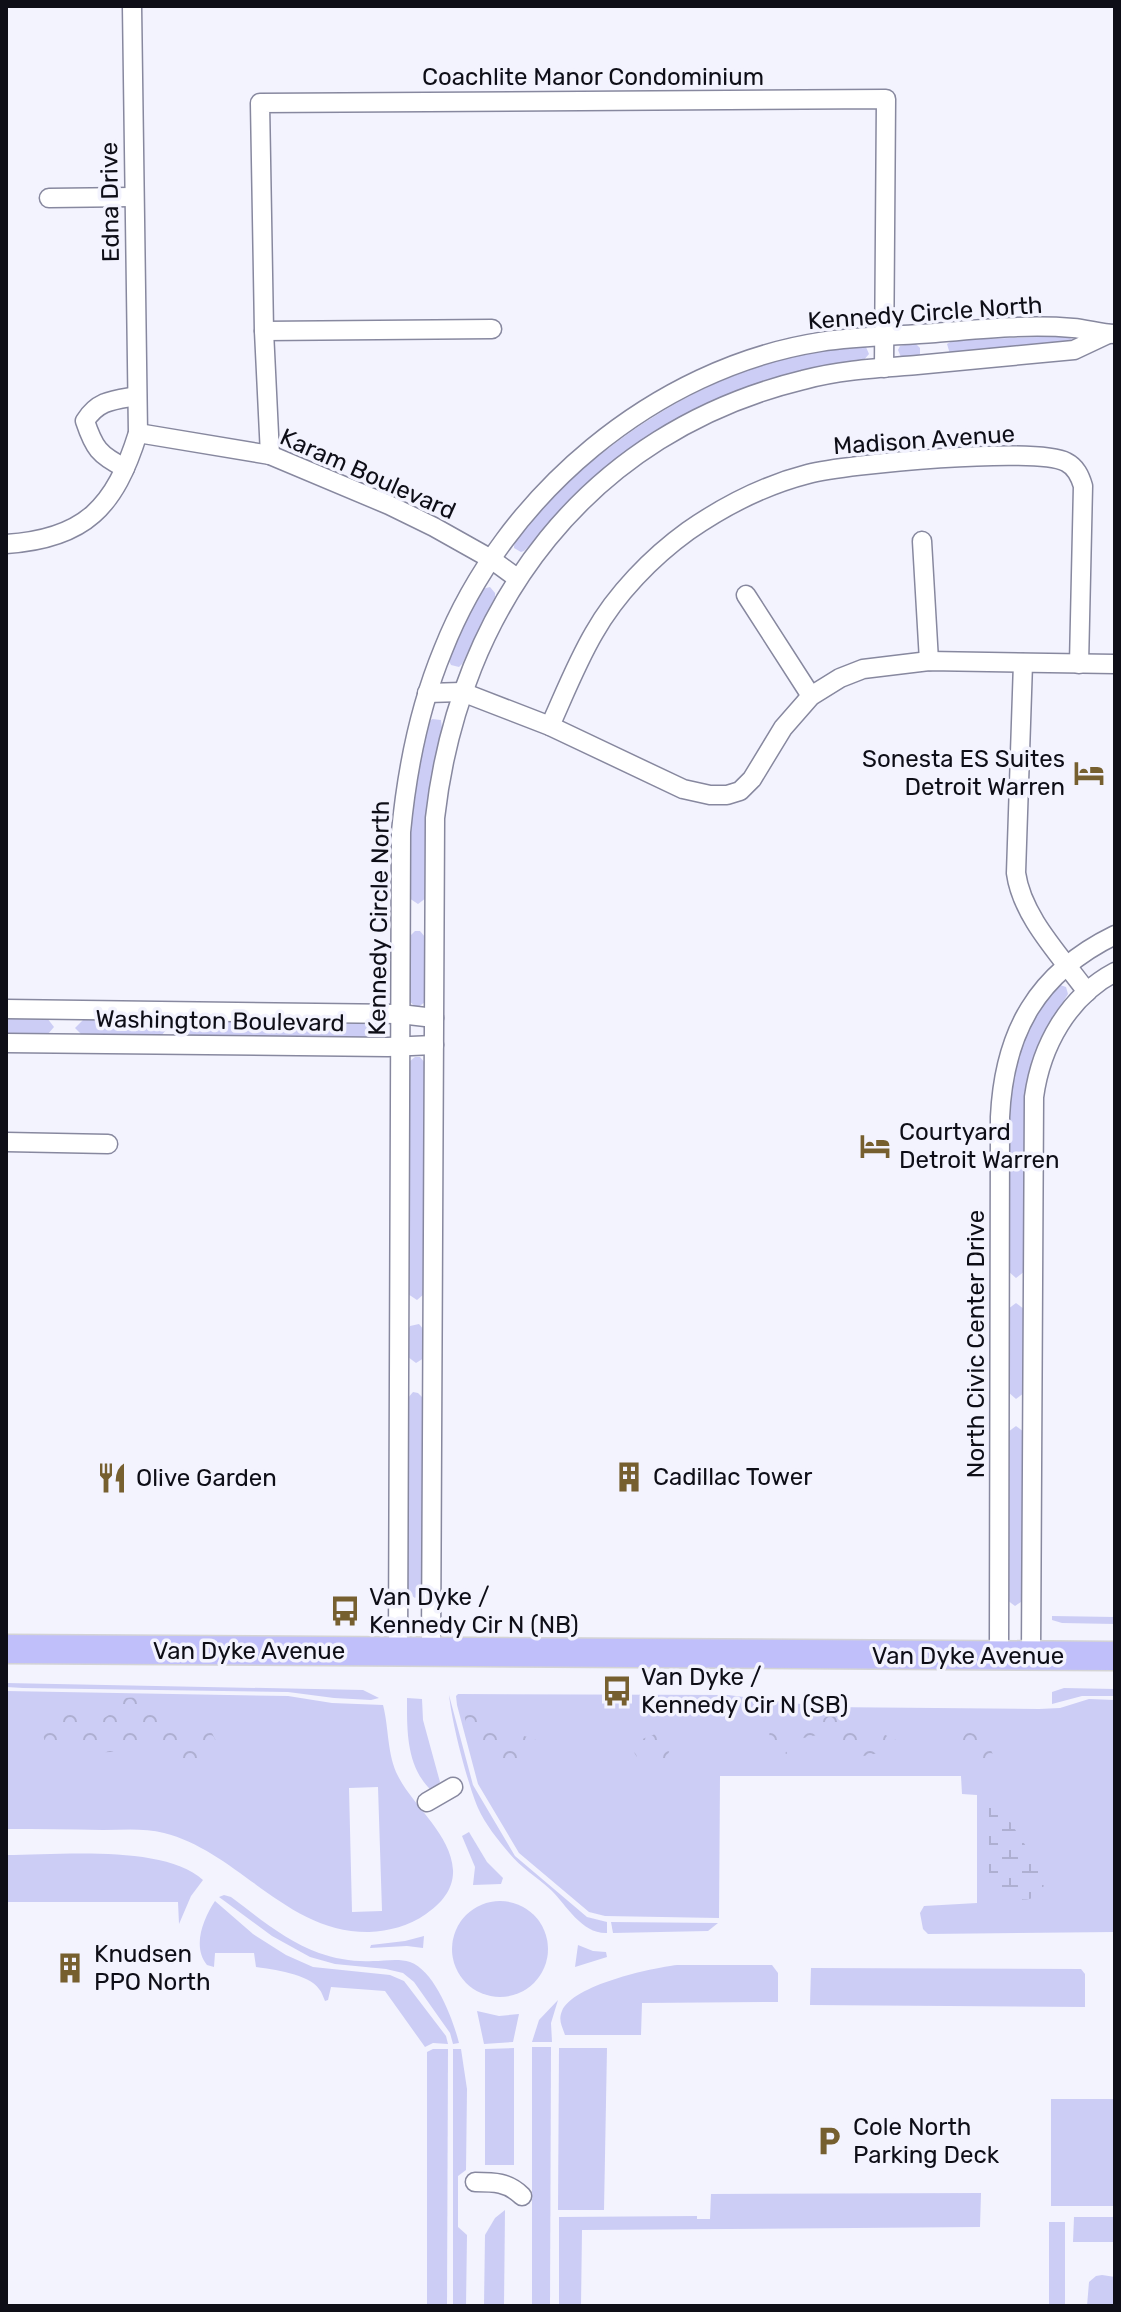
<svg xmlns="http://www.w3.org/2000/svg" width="1121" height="2312" font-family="Rubik,sans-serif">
<defs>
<pattern id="forest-crowns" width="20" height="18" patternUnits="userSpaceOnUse" patternTransform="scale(2)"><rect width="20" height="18" fill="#cccdf5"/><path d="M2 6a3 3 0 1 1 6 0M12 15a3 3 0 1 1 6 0" fill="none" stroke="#aeafd1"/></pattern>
<pattern id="wetland-marsh" width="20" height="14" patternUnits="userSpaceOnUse" patternTransform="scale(2)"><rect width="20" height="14" fill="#cccdf5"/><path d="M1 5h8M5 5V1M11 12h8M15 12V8" fill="none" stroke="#aeafd1"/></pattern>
</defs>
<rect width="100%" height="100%" fill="#f3f3fe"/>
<g fill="#cccdf5" fill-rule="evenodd">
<path d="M1068,336L1073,341L950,354L947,344L954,340Z"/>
<path d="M915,343L920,348V354L916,357H901L898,350L900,346Z"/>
<path d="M862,346L866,347L869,354L863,361C759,371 660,416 583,488C562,507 545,532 524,551L521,552L514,548C514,534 543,506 554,495C639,414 742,355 862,346Z"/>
<path d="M490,587L495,593V597L462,664L459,667L451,665L448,659L482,589Z"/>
<path d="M432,719L441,720L442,728C429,784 426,840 426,898L418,904L409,898L411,818L427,725Z"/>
<path d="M415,931H420L425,937V1002L417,1008L409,1001V937Z"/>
<path d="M1060,985L1066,987L1068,994L1040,1039L1027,1078L1025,1106V1271L1016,1278L1008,1271L1010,1082L1029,1025L1050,993Z"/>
<path d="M6,1018H47L54,1027L47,1035L6,1034Z"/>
<path d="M83,1020L160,1021L164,1022L167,1029L160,1037L82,1035L75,1028Z"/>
<path d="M194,1020L366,1024L370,1025L373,1034L367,1039L193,1036L187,1033V1024Z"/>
<path d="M415,1057H420L425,1063L424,1294L417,1300L408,1294L409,1062Z"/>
<path d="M1016,1303L1024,1309V1393L1016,1399L1008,1392V1309Z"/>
<path d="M419,1324L424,1330V1358L416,1363L408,1357V1330L410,1326Z"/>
<path d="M413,1392L418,1393L423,1398V1592L415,1598L407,1592L408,1398Z"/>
<path d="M1016,1426L1024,1432V1600L1015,1606L1007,1600L1008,1432Z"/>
<path d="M1052,1616L1115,1617V1624L1062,1623L1052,1620Z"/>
<path d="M6,1683L363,1690L379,1698L371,1700L334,1698L288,1692L23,1688L6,1687Z"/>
<path d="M1064,1688L1115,1689V1696H1082L1052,1704V1692Z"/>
<path d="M6,1691L288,1696L332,1703L383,1705C389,1728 387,1755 398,1776C413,1806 451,1834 453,1870C454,1889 441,1904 426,1914C409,1926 389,1931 369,1932C286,1933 239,1852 164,1833C145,1828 123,1830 103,1830C71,1829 38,1829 6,1829ZM378,1787L382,1911L352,1912L349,1788Z"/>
<path d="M458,1694L728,1695L825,1707L1039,1709L1060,1708L1089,1699L1115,1700V1932L928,1934L923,1929L920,1913L924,1906L977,1903V1795L962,1794L961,1776H720L719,1918L605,1916L589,1912L519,1853L478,1784L457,1705L456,1696Z"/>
<path d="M449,1695L473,1785L515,1856L587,1917L607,1922V1933C582,1934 567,1906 551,1890C537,1877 521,1868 509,1853C498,1840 485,1824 478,1808C467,1782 452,1723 449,1695Z"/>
<path d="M407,1698L422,1699L423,1720L440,1782L431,1790C406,1766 407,1730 407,1698Z"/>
<path d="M469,1832L487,1862L503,1878L501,1884L473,1885L475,1867L462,1836Z"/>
<path d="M6,1855C58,1855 164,1844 203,1880L191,1896L179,1924L178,1902H6Z"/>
<path d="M224,1895L231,1897C258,1917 286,1941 319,1953C336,1959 355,1962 373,1961C385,1961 398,1958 410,1962C435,1971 453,2019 459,2043L453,2044L450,2033L414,1982L403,1973L386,1969L335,1964L310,1957L272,1936L219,1897Z"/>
<path d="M215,1901L253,1934L286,1955L313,1967L390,1975L404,1981L446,2036L448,2044L433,2043L425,2047L385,1991L331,1987L328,2000L325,2001C323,1997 322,1992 319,1989C309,1974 272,1969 256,1967L254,1953H215L214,1967L207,1965C192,1947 203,1919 215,1901Z"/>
<circle cx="500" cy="1949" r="48"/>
<path d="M611,1922L718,1923L708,1931L613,1933Z"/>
<path d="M424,1936L423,1948L407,1946L370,1948L371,1945L405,1941Z"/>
<path d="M578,1945L593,1951L606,1952L607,1957L575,1967Z"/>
<path d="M677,1965H772L778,1973V2002L642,2003L641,2035H565C562,2026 558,2020 562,2011C573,1985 651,1968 677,1965Z"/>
<path d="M811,1968L1081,1969L1085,1974V2007L810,2005Z"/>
<path d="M558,2000L551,2023L552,2042H532L539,2020Z"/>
<path d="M477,2011L499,2016L519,2014L513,2042L484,2044Z"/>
<path d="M532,2047H551L550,2306H532Z"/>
<path d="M514,2048V2165H485V2049Z"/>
<path d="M559,2048H607L604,2210H558Z"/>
<path d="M433,2049H448L447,2306H427V2052Z"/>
<path d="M453,2049H461L467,2089L466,2170L458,2176V2227L467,2235L466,2306H453Z"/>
<rect x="1051" y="2099" width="64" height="107"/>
<path d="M981,2193L980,2227L582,2230L581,2306H559V2217L697,2216V2219H710L711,2194Z"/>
<path d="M505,2210L504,2306H484L485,2235L495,2218Z"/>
<path d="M1074,2217H1115V2242H1073Z"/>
<rect x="1049" y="2222" width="16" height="84"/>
<path d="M1102,2275L1115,2277V2306H1087L1089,2282L1096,2276Z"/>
</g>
<g fill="url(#forest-crowns)">
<path d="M143,1697L154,1701L158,1711L157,1723L211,1731L216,1741C203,1752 183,1780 166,1762C161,1757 158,1752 151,1748C115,1752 79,1758 45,1742L39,1721L48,1712L69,1707C88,1716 90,1729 110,1714C117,1709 119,1707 122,1698Z"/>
<path d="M476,1702L487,1705C489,1740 513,1730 536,1740L534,1751C523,1760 507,1759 493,1763C473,1751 460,1730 467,1707Z"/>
<path d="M830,1714L851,1719L896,1740L898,1749L859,1757L845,1751L841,1736L826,1733L786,1742L787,1754L768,1745L770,1729C794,1734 811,1729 830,1714Z"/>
<path d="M967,1732L983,1736C989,1746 995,1753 993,1764L987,1770L969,1760L961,1741Z"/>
<path d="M658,1733L668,1735C678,1761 647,1781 633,1750L637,1741Z"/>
</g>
<path fill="url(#wetland-marsh)" d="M992,1797L996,1800L1042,1871C1053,1906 1014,1903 993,1893L989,1885V1799Z"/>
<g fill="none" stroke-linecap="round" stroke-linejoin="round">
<g stroke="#87889f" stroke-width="21">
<g id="minor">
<path d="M49,198L133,197"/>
<path d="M264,331L492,329"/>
<path d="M138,433L270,455L389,505L434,527L491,559L517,578"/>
<path d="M270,455L264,331L260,103L886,99L884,368"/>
<path d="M125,468C99,455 94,448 85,421C98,400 114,400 137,396"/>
<path d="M922,541L929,661"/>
<path d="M6,544C85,539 115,507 138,433L132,6"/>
<path d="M746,595L811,696"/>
<path d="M1023,663L1016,873C1022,917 1061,956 1087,992"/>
<path d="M427,693L462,692L550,726L683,789L710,795H727L740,791L752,779L783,728L811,696L840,678L863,669L929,661L1115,664"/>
<path d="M550,726C564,695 577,662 594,633C616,594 652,557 688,531C724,506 765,485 808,474C846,464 1036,446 1066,462C1076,467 1080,476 1083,486L1079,664"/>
<path d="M6,1009L400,1014L434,1018"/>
<path d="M6,1043L388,1047L434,1045"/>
<path d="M6,1142L108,1144"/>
<path d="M398,1652L401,832C407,769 419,708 443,650C504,495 655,368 820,342C858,336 896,336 935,333C980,329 1028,324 1073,328C1087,329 1101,334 1115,334"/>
<path d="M431,1652L435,818C459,605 589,432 803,380C840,370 879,368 917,365C969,360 1022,355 1074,350L1108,334"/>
<path d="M999,1655L1000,1117C1004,1032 1037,973 1115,935"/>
<path d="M1031,1655L1034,1097C1041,1046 1068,997 1115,972"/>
<path d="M427,1802L453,1787"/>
<path d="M475,2182C494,2182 508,2182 522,2196"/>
</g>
</g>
<g stroke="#d4d4d5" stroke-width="31">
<path id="primary" d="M6,1649L1115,1656"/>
</g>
<use href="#minor" stroke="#fff" stroke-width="18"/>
<use href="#primary" stroke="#c0bffa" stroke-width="28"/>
</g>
<defs>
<g id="hotel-bare" transform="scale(2.4)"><path d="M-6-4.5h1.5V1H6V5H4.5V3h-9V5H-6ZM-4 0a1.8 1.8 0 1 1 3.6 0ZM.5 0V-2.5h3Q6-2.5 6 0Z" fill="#765f2f" stroke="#f3f3fe" stroke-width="2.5" paint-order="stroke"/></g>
<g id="building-bare" transform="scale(2.4)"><path d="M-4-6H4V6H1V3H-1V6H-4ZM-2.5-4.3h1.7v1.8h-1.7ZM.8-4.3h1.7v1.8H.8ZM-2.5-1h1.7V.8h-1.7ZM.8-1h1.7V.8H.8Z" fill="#765f2f" stroke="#f3f3fe" stroke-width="2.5" paint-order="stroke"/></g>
<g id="restaurant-bare" transform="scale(2.4)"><path d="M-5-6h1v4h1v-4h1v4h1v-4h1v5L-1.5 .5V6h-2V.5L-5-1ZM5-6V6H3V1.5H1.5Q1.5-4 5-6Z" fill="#765f2f" stroke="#f3f3fe" stroke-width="2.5" paint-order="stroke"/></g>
<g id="bus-bare" transform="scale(2.4)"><path d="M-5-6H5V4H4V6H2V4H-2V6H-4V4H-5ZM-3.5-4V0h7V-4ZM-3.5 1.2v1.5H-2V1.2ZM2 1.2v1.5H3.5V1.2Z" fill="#765f2f" stroke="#f3f3fe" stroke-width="2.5" paint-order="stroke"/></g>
<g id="parking-bare" transform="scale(2.4)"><path d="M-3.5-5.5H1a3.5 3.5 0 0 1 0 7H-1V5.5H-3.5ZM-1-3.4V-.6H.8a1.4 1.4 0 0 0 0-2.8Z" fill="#765f2f" stroke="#f3f3fe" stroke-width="2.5" paint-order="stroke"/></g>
</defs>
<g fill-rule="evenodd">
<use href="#hotel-bare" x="1089" y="773"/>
<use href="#hotel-bare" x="875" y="1146"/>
<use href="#building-bare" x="629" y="1477"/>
<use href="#restaurant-bare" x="112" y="1478"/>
<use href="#bus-bare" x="345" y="1611"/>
<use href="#bus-bare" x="617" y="1691"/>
<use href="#building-bare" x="70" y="1968"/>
<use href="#parking-bare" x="829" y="2141"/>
</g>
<g text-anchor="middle" stroke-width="7" stroke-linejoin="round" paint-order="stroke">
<g font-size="24" fill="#0e0e17" stroke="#f3f3fe">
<text x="593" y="85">Coachlite Manor Condominium</text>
<text transform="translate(110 202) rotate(-91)" y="8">Edna Drive</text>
<text transform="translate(925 313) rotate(-4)" y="8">Kennedy Circle North</text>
<text transform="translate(924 440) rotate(-4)" y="8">Madison Avenue</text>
<text transform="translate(368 474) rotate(24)" y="8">Karam Boulevard</text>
<text transform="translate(379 918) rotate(-89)" y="8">Kennedy Circle North</text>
<text transform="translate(220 1021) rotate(1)" y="8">Washington Boulevard</text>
<text transform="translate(976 1344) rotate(-90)" y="8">North Civic Center Drive</text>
<text x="249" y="1659">Van Dyke Avenue</text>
<text x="968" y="1664">Van Dyke Avenue</text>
</g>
<g font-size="24" fill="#0e0e17" stroke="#f3f3fe" text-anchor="start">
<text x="1065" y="767" text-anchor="end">Sonesta ES Suites<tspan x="1065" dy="28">Detroit Warren</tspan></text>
<text x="899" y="1140">Courtyard<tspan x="899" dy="28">Detroit Warren</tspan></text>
<text x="653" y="1485">Cadillac Tower</text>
<text x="136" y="1486">Olive Garden</text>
<text x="369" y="1605">Van Dyke /<tspan x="369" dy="28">Kennedy Cir N (NB)</tspan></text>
<text x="641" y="1685">Van Dyke /<tspan x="641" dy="28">Kennedy Cir N (SB)</tspan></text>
<text x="94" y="1962">Knudsen<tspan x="94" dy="28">PPO North</tspan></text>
<text x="853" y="2135">Cole North<tspan x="853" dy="28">Parking Deck</tspan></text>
</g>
</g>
<rect width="1121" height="2312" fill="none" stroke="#0e0e17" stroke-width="16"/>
</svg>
